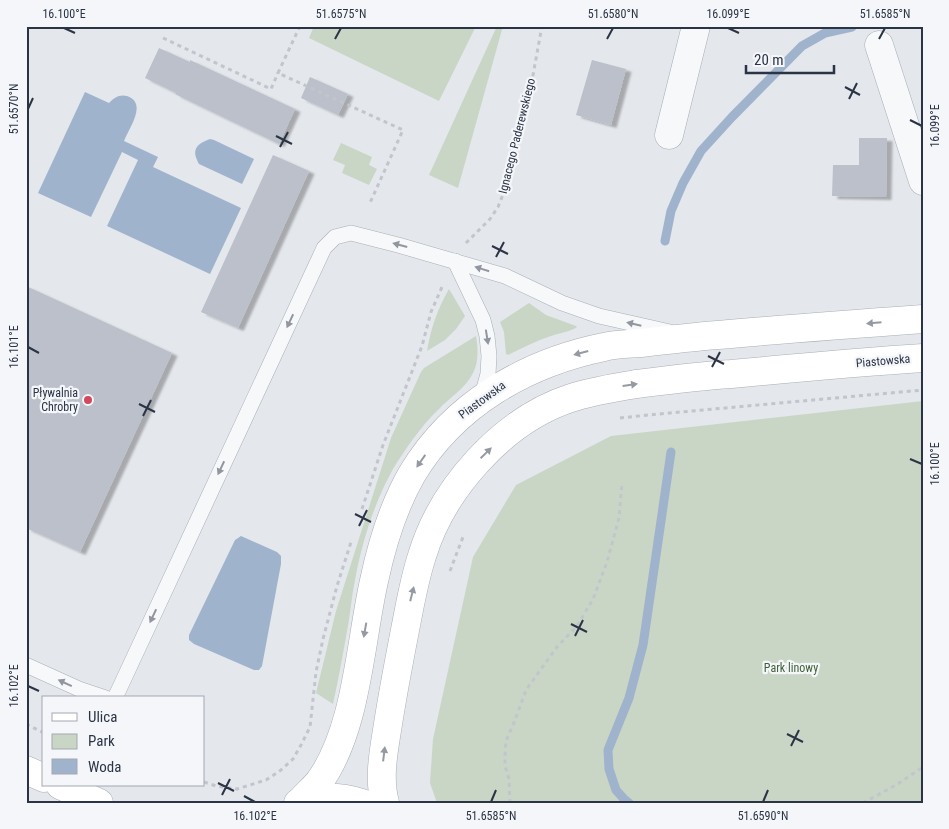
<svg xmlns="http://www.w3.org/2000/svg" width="949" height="829" font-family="'Roboto Condensed',sans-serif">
<defs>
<filter id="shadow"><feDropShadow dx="5.5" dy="3" stdDeviation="1" flood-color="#0004"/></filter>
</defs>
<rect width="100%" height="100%" fill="#e4e7ec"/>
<g fill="#c9d6c5">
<path d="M314,26H476L439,101L309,38Z"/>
<path d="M497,26H503L458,188L429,175Z"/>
<path d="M341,143L372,157L369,165L377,169L369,185L342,173L345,165L333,160Z"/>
<path d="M449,289L465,316L456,329L445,340L427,351C431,328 437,310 449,289Z"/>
<path d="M529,303L546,315L576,326L577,327C570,332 559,333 551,336C536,341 522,348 508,355L506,354L504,332L500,322Z"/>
<path d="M476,336C478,348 479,362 473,373C466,388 450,397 439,409C421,426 406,448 393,469C374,503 362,542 355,580C351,599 350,618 346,637C342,659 338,681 333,704L316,693L336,611L391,438L421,372L424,368Z"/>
<path d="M923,401V803H437L430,783L433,739L473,557L516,485L611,436Z"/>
</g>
<g fill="#9fb4cc">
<path d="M85,92L109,103C114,98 119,94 127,96C148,103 129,128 124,141L158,157L153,167L241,208L210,274L107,226L138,160L122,152L91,217L38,193Z"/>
<path d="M210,139L214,140L254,159L242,184L199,164C191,150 196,144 210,139Z"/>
<path d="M241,536L277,552L281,556V564L262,666L259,670H254L194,644L189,640V635L235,540Z"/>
</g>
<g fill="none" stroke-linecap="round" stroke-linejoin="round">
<g stroke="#9fb4cc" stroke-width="9">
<path d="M665,241L671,211L683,183L701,151L732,117L802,46L825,33L852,27"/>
<path d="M629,803L624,799L616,790L609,769L608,750L629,698L643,645L671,452"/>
</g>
</g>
<g fill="#bbc0ca" filter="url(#shadow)">
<path d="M159,48L190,62V60L295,109L279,144L175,94L176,93L145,78Z"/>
<path d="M592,60L626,69L611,125L576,115Z"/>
<path d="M310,77L348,94L338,115L301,98Z"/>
<path d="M859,138H887L886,197L832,196L833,165H859Z"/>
<path d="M273,155L309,171L238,328L201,312Z"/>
<path d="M26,286L172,353L80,552L26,528Z"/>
</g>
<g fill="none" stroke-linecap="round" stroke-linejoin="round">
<g stroke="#a9aeb7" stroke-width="16">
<g id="lane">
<path d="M455,261L483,320L487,336L489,356L488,374L481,399"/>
<path d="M26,665L79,689L106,698"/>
<path d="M115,698L324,248L335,237L351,233L398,245L505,276L562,303L599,316L670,332"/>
</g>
</g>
<g stroke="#a9aeb7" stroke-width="29">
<g id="street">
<path d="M879,45L923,181"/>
<path d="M669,135L696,26"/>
</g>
</g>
<g stroke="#a9aeb7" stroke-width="29">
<g id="secondary">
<path d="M26,770L44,778"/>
<path d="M60,785L99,803"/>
<path d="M300,802C306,795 313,789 319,782C357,730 360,643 374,581C382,543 393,507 412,474C454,404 526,363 604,347C616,344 629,344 641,343C666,340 692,337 718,335C786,329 854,324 923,319"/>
<path d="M298,803C319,795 340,796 362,803"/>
<path d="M385,803C378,777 384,750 388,724C393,692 399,661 405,630C410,605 414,580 422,556C442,489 503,420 571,398C592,391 614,388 636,384C668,380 699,376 731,374C795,368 859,362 923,358"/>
</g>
</g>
<g stroke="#c2c5cb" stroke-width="3" stroke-dasharray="4 4" stroke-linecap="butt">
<path d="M300,26L278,73L403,130L369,205"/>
<path d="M163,38L271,89L278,73"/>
<path d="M466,243L490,219L498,207L508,182L531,86L542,26"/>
<path d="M620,418L648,415L923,390"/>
<path d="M362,509L383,445L422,346L431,312L442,287"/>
<path d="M450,571L463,537"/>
<path d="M26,724L44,733"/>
<path d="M204,782L216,786L237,789L266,780L281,770L293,759L301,745L310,727L316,672L323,639L337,586L352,539"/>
<path d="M510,803L509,779L505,766V756L506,741L515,720L526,690L557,647L577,626L593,599L607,562L619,518L622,483"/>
<path d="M863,803L896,785L923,767"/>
</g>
<use href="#lane" stroke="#f7f8fa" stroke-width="15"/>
<use href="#street" stroke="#f7f8fa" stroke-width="28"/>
<use href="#secondary" stroke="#fff" stroke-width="28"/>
</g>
<defs><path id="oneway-solid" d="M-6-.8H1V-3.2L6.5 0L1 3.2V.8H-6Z" transform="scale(1.25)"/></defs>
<g fill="#9196a0">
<use href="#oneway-solid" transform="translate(400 245) rotate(-165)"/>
<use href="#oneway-solid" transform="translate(482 269) rotate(-163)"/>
<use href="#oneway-solid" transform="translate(290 321) rotate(115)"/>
<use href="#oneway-solid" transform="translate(634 324) rotate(-167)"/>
<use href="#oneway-solid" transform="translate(487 337) rotate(81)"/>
<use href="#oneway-solid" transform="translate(221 468) rotate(115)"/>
<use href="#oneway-solid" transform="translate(153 616) rotate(115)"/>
<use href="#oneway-solid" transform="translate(65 683) rotate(-155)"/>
</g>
<g fill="#959aa2">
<use href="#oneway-solid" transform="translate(874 323) rotate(175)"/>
<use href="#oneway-solid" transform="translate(581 353) rotate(165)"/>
<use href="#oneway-solid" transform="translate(630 385) rotate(-8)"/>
<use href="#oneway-solid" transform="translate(486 453) rotate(-44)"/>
<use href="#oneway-solid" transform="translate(421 461) rotate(125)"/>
<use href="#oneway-solid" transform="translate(412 594) rotate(-76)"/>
<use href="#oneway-solid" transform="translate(365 630) rotate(100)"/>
<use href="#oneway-solid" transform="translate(384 754) rotate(-83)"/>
</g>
<path fill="none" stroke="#2b3445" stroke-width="2" d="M64,28L75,33M728,28L739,33M335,39L341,28M607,39L613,28M879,39L885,28M845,87L860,95M849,99L857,83M28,109L33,98M910,120L922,126M276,136L292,144M280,147L288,132M492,246L508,254M496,257L504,242M28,347L39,353M708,356L724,364M712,367L720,352M139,404L155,412M143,416L151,400M910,459L922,464M355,514L371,522M359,526L367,510M571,624L587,632M575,636L583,620M28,686L39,691M787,734L803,742M791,746L799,730M218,783L234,791M222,795L230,779M244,796L255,802M491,802L496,790M763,802L768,790"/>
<circle fill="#d1495b" stroke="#f4f6f9" stroke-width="2" cx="88" cy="400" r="5"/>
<g text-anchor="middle" stroke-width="4.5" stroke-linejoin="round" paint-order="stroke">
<g font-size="12" fill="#2b3445" stroke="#f4f6f9">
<text transform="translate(517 136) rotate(-76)" y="4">Ignacego Paderewskiego</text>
<text transform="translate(883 361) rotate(-5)" y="4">Piastowska</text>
<text transform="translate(482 400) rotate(-36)" y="4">Piastowska</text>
</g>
<g font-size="12" fill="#2b3445" stroke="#f4f6f9" text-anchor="end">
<text x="78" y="397">Pływalnia<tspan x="78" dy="14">Chrobry</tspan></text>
</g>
<g font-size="12" fill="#3f6138" stroke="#f4f6f9">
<text x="791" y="672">Park linowy</text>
</g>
</g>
<rect width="949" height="829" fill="none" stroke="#f4f6f9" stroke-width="55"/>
<rect x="42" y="696" width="162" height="90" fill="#f4f6f9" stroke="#a4a8b1"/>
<rect x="52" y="713" width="25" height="8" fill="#ffffff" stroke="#a4a8b1"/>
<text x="88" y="722" font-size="15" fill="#2b3445">Ulica</text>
<rect x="52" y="734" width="25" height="15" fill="#c9d6c5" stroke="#a4a8b1"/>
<text x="88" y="746" font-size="15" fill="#2b3445">Park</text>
<rect x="52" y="759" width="25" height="15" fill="#9fb4cc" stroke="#a4a8b1"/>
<text x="88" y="772" font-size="15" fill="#2b3445">Woda</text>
<path d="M746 65v8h88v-8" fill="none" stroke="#2b3445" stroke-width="2.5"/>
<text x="754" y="65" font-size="15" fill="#2b3445" stroke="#f4f6f9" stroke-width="4" paint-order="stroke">20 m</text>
<rect x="28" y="28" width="894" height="774" fill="none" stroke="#2b3445" stroke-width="2"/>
<g font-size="12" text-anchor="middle" fill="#2b3445">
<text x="64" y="18">16.100°E</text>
<text x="341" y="18">51.6575°N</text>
<text x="613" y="18">51.6580°N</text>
<text x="728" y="18">16.099°E</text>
<text x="885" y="18">51.6585°N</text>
<text transform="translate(14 109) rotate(-90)" y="4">51.6570°N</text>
<text transform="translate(935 126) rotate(-90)" y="4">16.099°E</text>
<text transform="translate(14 347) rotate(-90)" y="4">16.101°E</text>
<text transform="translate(935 464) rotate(-90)" y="4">16.100°E</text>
<text transform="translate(14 686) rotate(-90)" y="4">16.102°E</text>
<text x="255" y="820">16.102°E</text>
<text x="491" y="820">51.6585°N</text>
<text x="763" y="820">51.6590°N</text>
</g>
</svg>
